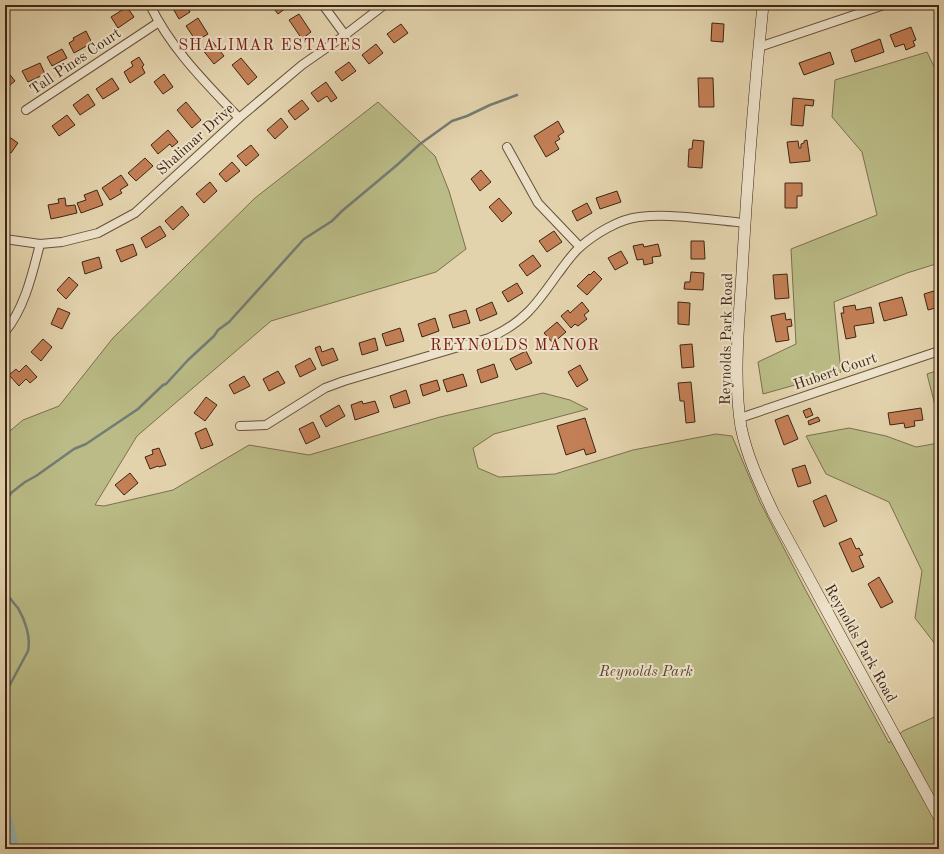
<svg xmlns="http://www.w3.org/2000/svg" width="944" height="854" font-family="'Old Standard TT',serif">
<rect width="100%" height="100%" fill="#e3d3ad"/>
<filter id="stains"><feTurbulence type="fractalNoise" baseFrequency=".005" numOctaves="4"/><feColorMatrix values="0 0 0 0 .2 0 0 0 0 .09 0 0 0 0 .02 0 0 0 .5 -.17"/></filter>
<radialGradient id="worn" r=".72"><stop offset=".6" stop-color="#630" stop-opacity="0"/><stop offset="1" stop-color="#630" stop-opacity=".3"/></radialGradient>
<g fill="#babb86" stroke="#7c704e">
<path d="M927,52L939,77V263L907,273L834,302L841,372L763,394L758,362L796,344L791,249L877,215L862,152L832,117L835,80Z"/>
<path d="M378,102L435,156L449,191L466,249L436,272L271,321L137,436L95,505L104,506L173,490L249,445L309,455L440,417L543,393L570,400L588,409L494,434L473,448L478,468L499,477L555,474L633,450L716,434L732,436L760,502L806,591L889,743L903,731L939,715V849H5V435L23,420L59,406L113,338L255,198Z"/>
<path d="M939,370V421L927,374Z"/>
<path d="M849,428L886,436L916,447L939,443V649L915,618L922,571L889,502L826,474L806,436Z"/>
</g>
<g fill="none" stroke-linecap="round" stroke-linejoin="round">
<g stroke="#747c74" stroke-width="2.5">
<path d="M5,503L11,493L25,482L36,476L74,449L86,444L138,409L163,385L166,384L188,360L214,336L218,330L229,322L304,239L332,221L342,211L397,165L420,144L452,121L467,116L490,105L517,95"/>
<path d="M5,590C8,597 13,602 18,608C25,620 31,637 28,651L5,694"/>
</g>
<path stroke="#98b6b3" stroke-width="16" d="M5,821L11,849"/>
</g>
<g fill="#c37f55" stroke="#3e2615">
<path d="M171,5H186L190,12L179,19Z"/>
<path d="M271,5H290L278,14Z"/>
<path d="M714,5H727V7L714,8Z"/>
<path d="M127,7L134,17L118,28L111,17Z"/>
<path d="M299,14L311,32L302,39L289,20Z"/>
<path d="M198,18L208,34L196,41L186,26Z"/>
<path d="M712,23L724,24L723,42L711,41Z"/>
<path d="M401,24L408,33L394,43L387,34Z"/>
<path d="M911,27L916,40L913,41L915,46L906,50L904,44L895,47L890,35Z"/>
<path d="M86,31L92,43L74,53L69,43L74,40L73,38Z"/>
<path d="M880,39L884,52L855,62L851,50Z"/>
<path d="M212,41L224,56L214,64L202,49Z"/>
<path d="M376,44L383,53L369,64L362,55Z"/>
<path d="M62,49L67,58L52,66L47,57Z"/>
<path d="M830,52L834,64L804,75L799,63Z"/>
<path d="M139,57L144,65L142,67L145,73L130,83L124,72L133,66L131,62Z"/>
<path d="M241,58L257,77L248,85L232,65Z"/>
<path d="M349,62L356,71L342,81L335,72Z"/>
<path d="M40,63L45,74L28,82L22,71Z"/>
<path d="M7,71L15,81L5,89V73Z"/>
<path d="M164,74L173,87L163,94L154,82Z"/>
<path d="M112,78L119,89L103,99L96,89Z"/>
<path d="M698,78H713L714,107H699Z"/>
<path d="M326,82L337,98L331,102L327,96L318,102L311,93Z"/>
<path d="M88,94L95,105L80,115L73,105Z"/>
<path d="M793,98L814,100L813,106L805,105L803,126L791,125Z"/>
<path d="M302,100L309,109L295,120L288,111Z"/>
<path d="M186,102L201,120L192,128L177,110Z"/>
<path d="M67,115L75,125L59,136L52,126Z"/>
<path d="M281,118L288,127L275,139L267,130Z"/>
<path d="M558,121L564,132L558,136L560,139L555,142L559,149L546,157L534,136Z"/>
<path d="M168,130L178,142L172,147L170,144L158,154L151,145Z"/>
<path d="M5,134L18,143L11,153L5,149Z"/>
<path d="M693,140L704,141L702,168L688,167L689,149H692Z"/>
<path d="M807,140L810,161L790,163L787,142L798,141L799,148H801V144L804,143V141Z"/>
<path d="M251,145L259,155L246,166L237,156Z"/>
<path d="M145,158L153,166L136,181L128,173Z"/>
<path d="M232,162L240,171L226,182L219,174Z"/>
<path d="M481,170L491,182L480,191L471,179Z"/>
<path d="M121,175L128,185L120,190L122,193L110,200L102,188Z"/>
<path d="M210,182L217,191L204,203L196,194Z"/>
<path d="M785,183H802V196H797V208H785Z"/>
<path d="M97,190L103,205L81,213L77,203L86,200L84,195Z"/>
<path d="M617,191L621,202L600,209L596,198Z"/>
<path d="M5,196L9,198L5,206Z"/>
<path d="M65,198L66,206L75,205L77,213L51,219L48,205L59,203L58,199Z"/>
<path d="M499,198L512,213L502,222L489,207Z"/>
<path d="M587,203L592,213L577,221L572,211Z"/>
<path d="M182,206L189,215L173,230L165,221Z"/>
<path d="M160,226L166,236L146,248L141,238Z"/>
<path d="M554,231L562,242L547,252L539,241Z"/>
<path d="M691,241H704L705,259H691Z"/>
<path d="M133,244L137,255L121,262L116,250Z"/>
<path d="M643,244L644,247L658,244L661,256L652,257L653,263L644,265L643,259L637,260L633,246Z"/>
<path d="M621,251L628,263L615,270L608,258Z"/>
<path d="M533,255L541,266L527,276L519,265Z"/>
<path d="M99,257L102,268L85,274L82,262Z"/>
<path d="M594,271L602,279L587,295L577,286L589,274L590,275Z"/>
<path d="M691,272L704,273L703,290L684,289L685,282H690Z"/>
<path d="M787,274L789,298L775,299L773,275Z"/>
<path d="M69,277L78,285L66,299L57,290Z"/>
<path d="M517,283L523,293L508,302L502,292Z"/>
<path d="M937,290L939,299V307L928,310L924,294Z"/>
<path d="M902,297L907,315L884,321L879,303Z"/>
<path d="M492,302L497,314L480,321L476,309Z"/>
<path d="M582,302L589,311L584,315L587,319L578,326L575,324L571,328L561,316L568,310L570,313Z"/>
<path d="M678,302L690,303L689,325L678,324Z"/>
<path d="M855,305L856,310L871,307L874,323L854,326L856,337L846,339L841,313H844L843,307Z"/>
<path d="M58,308L70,313L62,329L51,324Z"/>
<path d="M466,310L470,323L453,328L449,315Z"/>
<path d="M785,313L786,320L791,319L792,326L787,327L789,340L776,342L771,316Z"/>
<path d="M435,318L439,331L422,337L418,324Z"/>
<path d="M557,322L566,332L553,343L544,333Z"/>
<path d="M400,328L404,341L386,346L382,334Z"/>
<path d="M375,338L378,350L362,355L359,343Z"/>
<path d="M43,339L52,347L41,361L31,352Z"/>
<path d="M692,344L694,367L682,368L680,345Z"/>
<path d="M320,346L322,352L333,348L338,360L322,366L315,348Z"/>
<path d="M526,351L532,363L516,370L510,359Z"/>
<path d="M310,358L316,369L300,377L295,366Z"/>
<path d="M494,364L498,377L481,383L477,370Z"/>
<path d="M26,365L37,377L30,383L26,379L19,386L9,375L16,369L19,372Z"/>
<path d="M580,365L588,380L577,387L568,372Z"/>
<path d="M278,371L285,383L269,391L263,379Z"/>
<path d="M463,374L467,386L447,392L443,380Z"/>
<path d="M244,376L250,386L234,394L229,385Z"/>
<path d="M437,380L440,390L423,396L420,385Z"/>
<path d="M691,382L695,422L686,423L684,401H680L678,383Z"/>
<path d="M406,390L410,403L394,408L390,396Z"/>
<path d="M5,391L9,396L5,400Z"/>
<path d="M206,397L217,405L205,421L194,413Z"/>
<path d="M362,401L363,404L375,401L379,412L355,420L351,405Z"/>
<path d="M339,405L345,416L326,427L320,416Z"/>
<path d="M810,408L813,415L806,418L803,411Z"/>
<path d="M921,408L923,420L914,421L915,426L905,428L904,423L890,425L888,413Z"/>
<path d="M788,415L798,439L784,445L775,420Z"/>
<path d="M818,417L820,421L809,425L808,421Z"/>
<path d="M585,418L596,452L586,455L584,449L566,455L557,426Z"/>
<path d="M313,422L320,437L306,444L299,429Z"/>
<path d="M206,428L213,445L201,449L195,433Z"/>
<path d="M159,448L166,465L159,467L158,466L150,469L145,457L153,454L152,450Z"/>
<path d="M805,465L811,483L798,487L792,469Z"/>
<path d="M130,473L138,483L124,495L115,485Z"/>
<path d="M826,495L837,521L824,527L813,501Z"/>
<path d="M851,538L856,549L859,548L863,555L859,556L864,567L852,572L839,543Z"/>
<path d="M879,577L893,602L881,608L868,584Z"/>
</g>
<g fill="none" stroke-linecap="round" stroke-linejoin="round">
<g stroke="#67513b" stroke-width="10">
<g id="minor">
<path d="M150,5C171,49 206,83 239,118"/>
<path d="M323,5L345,35"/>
<path d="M759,47L884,5"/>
<path d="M26,110L159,22"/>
<path d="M507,147L538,203L580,247"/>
<path d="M5,239L40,244L62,242L98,233L135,213L239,118L302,65L345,35L384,5"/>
<path d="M5,332C25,307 32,275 40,244"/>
<path d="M740,418L939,351"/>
<path d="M240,426L266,425L325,388L344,381L489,338C523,323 536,305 557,275C564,266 571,255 580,247C595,234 619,219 639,217C671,213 712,220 745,223"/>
</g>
</g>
<g stroke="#3e2615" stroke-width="12">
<path id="secondary" d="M763,5C754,94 747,184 742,273C739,321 733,379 741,427C747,457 760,484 773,512L939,817"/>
</g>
<use href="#minor" stroke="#ede2ca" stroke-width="8"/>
<use href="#secondary" stroke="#ede2ca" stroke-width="11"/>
</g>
<g text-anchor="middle" stroke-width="4" stroke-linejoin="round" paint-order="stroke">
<g font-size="15" fill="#3e2615" stroke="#ede2ca">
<text transform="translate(75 61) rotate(-34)" y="5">Tall Pines Court</text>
<text transform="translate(195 139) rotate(-42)" y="5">Shalimar Drive</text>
<text transform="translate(726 339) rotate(-89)" y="5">Reynolds Park Road</text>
<text transform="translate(835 371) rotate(-19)" y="5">Hubert Court</text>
<text transform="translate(861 643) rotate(61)" y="5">Reynolds Park Road</text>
</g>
<g font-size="15" font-style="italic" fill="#57442c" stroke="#ede2ca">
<text x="646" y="676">Reynolds Park</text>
</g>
<g font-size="16" letter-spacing="1" fill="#7a1f14" stroke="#ede2ca">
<text x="270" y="50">SHALIMAR ESTATES</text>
<text x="515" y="350">REYNOLDS MANOR</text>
</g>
</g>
<rect width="944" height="854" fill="none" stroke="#e3d3ad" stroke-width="20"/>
<rect x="6" y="6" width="932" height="842" fill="none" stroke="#3e2615" stroke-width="2"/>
<rect x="10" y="10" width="924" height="834" fill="none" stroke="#3e2615"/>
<rect width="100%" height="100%" filter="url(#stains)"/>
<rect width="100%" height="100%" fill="url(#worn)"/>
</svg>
